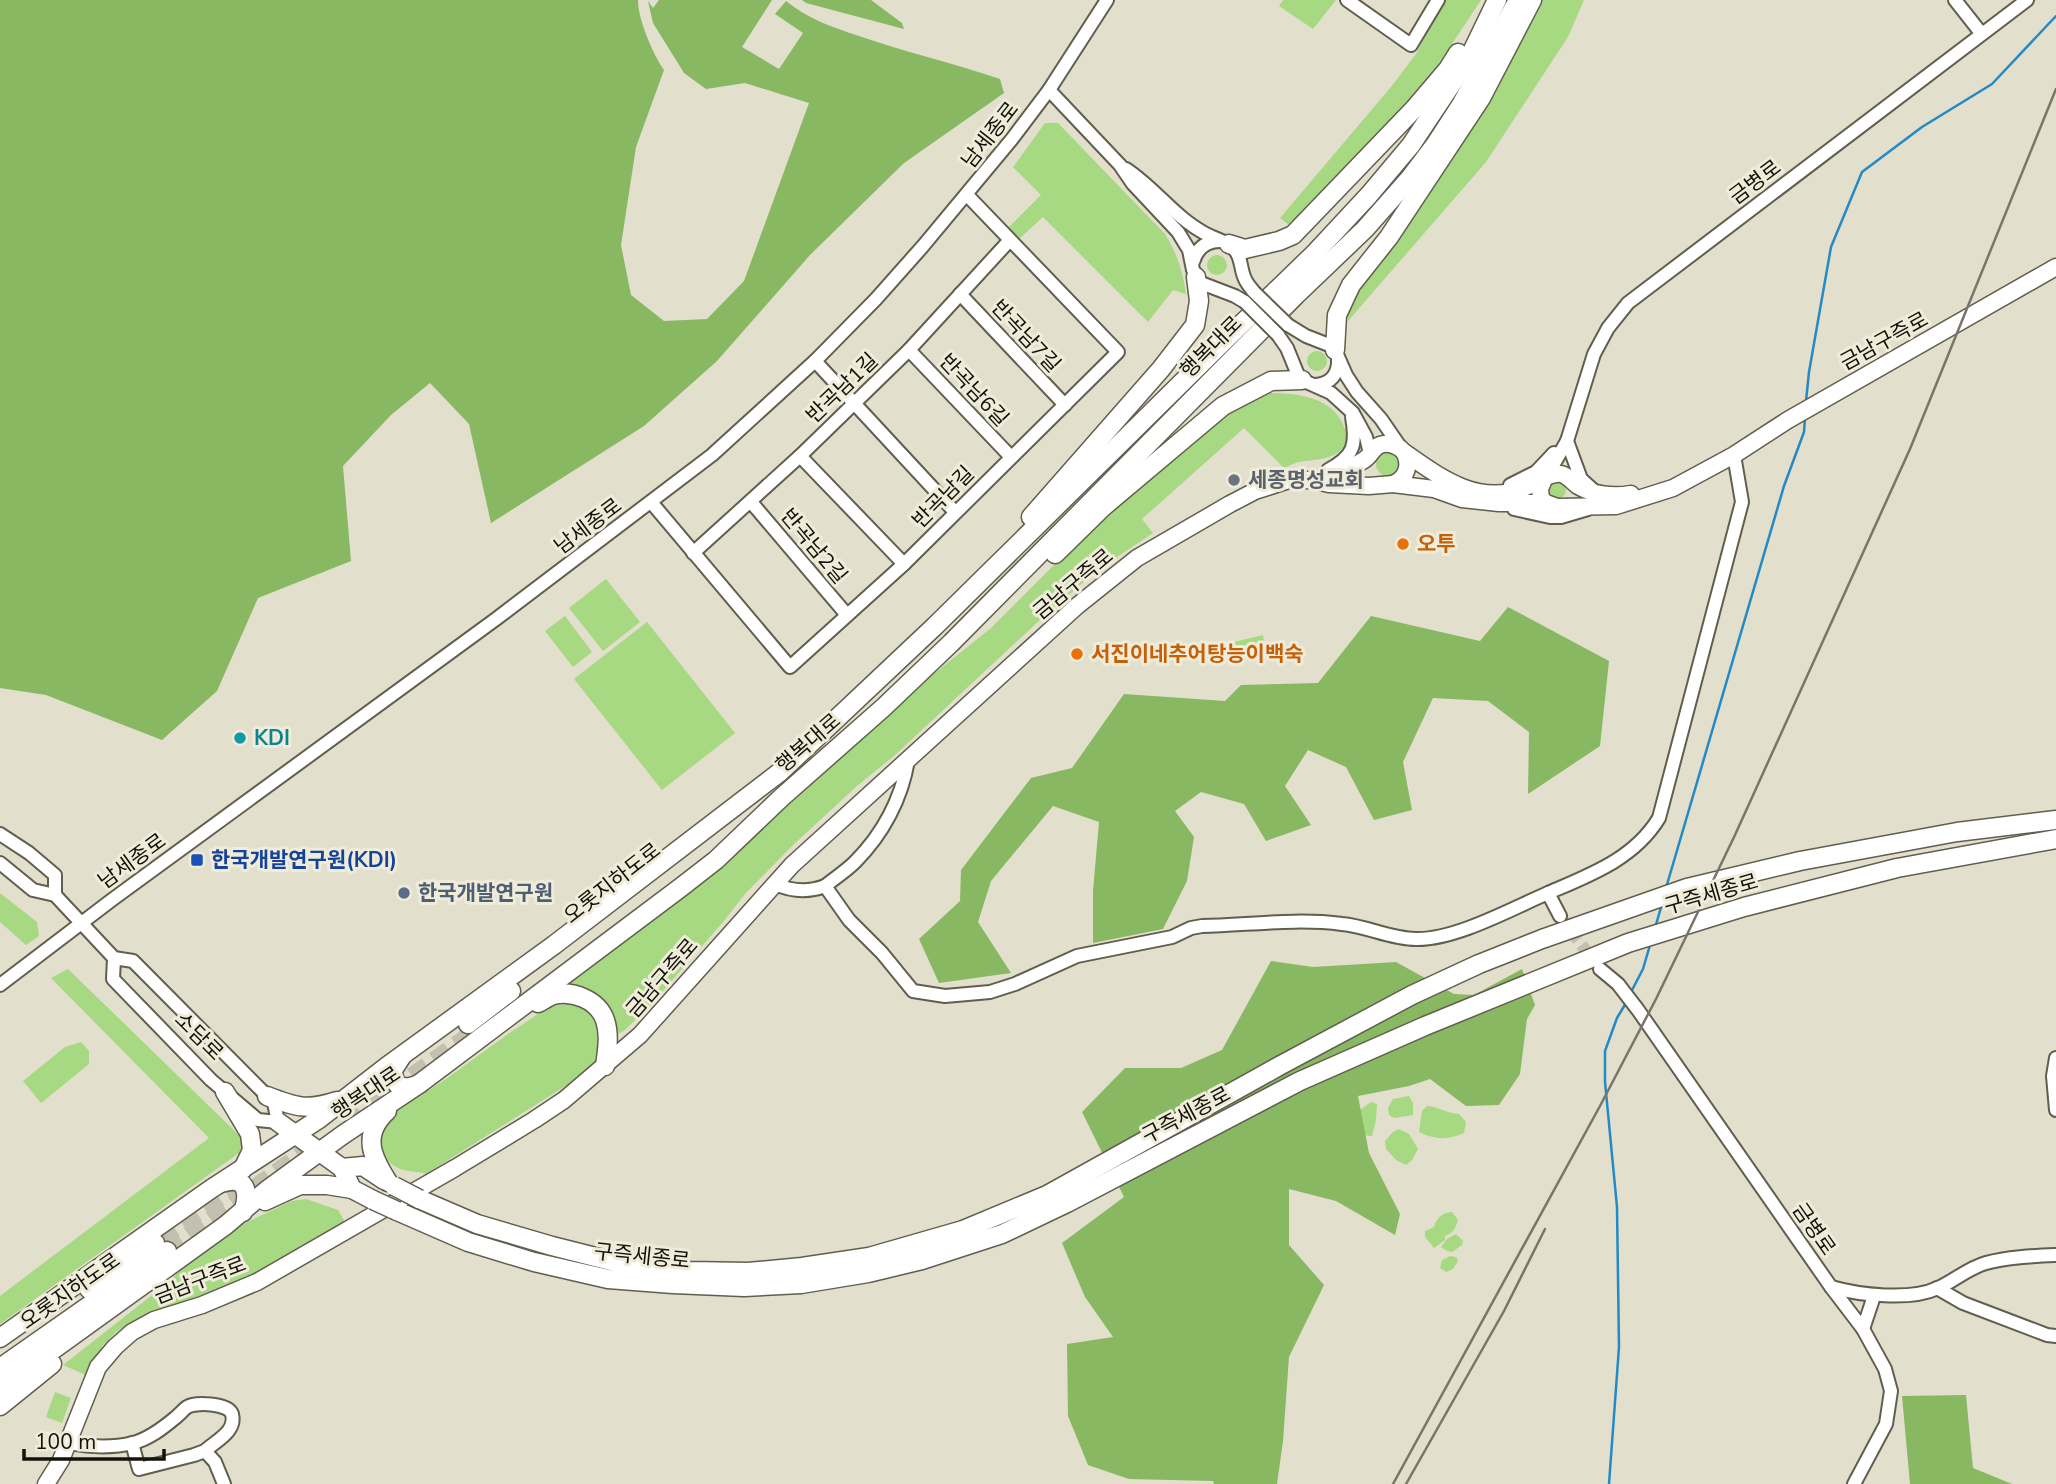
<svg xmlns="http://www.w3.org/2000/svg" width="2056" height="1484" font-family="'Nunito Sans','Noto Sans KR',sans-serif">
<rect width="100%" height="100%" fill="#e2dfcd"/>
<g fill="#a7d882">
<path d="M1283,0H1336L1313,29L1279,6Z"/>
<path d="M1445,0H1481L1421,91L1289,225L1280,218L1391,87L1416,54Z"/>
<path d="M1536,0H1584L1568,37L1486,162L1348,321L1347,313L1359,283Z"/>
<path d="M1045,123H1058L1165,234C1177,253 1183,272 1186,294L1173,290L1148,322L1043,217L1018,240L1008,228L1041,195L1013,167Z"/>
<circle cx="1217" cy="265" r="10"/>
<circle cx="1317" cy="361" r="10"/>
<path d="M1266,393C1296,393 1334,396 1345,429C1347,437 1347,444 1341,450C1328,461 1315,459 1299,462C1294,463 1289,466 1284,468L1244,428L1142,519L1153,533L1099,569L1043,617L894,756L858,785L793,845L745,894L723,922L654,1001L625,1030L616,1035L570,989L568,981L732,855L935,673L991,628L1101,518L1238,404Z"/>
<circle cx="1388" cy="464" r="12"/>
<circle cx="1557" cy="490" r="9"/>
<path d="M606,579L640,622L603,651L569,608Z"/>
<path d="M565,616L592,652L573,667L545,631Z"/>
<path d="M647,622L735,733L662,790L574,679Z"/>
<path d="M1263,635C1268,657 1248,658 1234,648V642Z"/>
<path d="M0,893L37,922L39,936L26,945L0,922Z"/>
<path d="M68,969L244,1140L239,1153L0,1324V1296L209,1138L51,978Z"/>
<path d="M569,1004C582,1006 598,1013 601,1027C604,1036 602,1049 602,1058L567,1085L426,1174C418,1171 411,1172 403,1170C394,1167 386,1160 379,1153L377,1132L388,1117L446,1079L508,1034L550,1006Z"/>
<path d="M81,1042L89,1051V1064L41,1103L23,1081L65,1047Z"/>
<path d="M1409,1096L1413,1103V1115L1394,1118L1389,1115L1388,1108L1393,1099Z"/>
<path d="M1371,1102L1377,1104L1376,1120L1372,1136L1362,1135L1357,1112Z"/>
<path d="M1427,1106C1440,1107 1445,1113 1459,1114L1466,1122L1464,1133C1448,1140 1435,1140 1419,1132L1422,1111Z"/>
<path d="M1399,1129L1409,1134L1418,1149L1412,1160L1406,1165L1396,1160L1386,1149L1385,1141L1393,1132Z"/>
<path d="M306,1199L338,1210L345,1222L271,1268L210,1295L153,1313L117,1331L103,1345L86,1375L63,1365L151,1296L187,1265L243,1224L292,1201Z"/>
<path d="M1452,1212L1458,1220C1455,1229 1453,1233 1445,1236V1240L1434,1248L1425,1237V1231L1434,1227C1437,1218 1441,1213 1452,1212Z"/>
<path d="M1456,1234L1463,1241L1462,1245L1452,1252L1447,1251L1441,1247L1447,1239Z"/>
<path d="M1450,1256L1456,1257L1458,1261L1453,1269L1446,1272L1440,1268L1442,1260Z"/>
<path d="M55,1392L71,1398L62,1423L46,1417Z"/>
</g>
<g fill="#88b862">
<path d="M0,0H638C638,20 653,54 664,70L636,147L621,245L631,295L664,321L707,319L744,281L809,103L745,83L706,89L684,73L653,23L648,1L653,8L659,0H772L742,47L779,69L803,33L775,14L786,1C808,19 832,27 859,36C905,52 953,63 1000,79L1004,93L904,163L810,255L717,361L644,426L491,523L469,424L430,383L391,415L343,466L351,561L258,598L217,691L162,740L46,695L0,688Z"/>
<path d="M802,0H871L902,23L904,29L806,3Z"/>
<path d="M1508,607L1609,661L1600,746L1528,794L1529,732L1488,701L1433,698L1403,762L1412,810L1374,820L1346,767L1308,750L1285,786L1311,825L1266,841L1244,804L1201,792L1175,811L1194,837L1187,881L1163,929L1093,943V891L1099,822L1053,806L991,881L978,922L1011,973L939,983L919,939L960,901L961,870L1031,778L1072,768L1124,694L1225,701L1241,685L1318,683L1371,616L1480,641Z"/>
<path d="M1271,961L1313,967L1396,962L1454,994L1474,995L1522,969L1535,1005L1527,1019L1520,1074L1499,1105L1466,1106L1430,1079L1409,1086L1358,1096L1369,1153L1400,1214L1395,1235L1336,1201L1289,1189V1245L1324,1285L1289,1357L1283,1441L1277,1484H1214L1213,1481L1129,1479L1088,1465L1068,1416L1067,1344L1113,1337L1085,1297L1062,1243L1124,1197L1082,1112L1125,1068H1181L1222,1050Z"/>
<path d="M1966,1395L1973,1468L2012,1484H1910L1902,1396Z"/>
</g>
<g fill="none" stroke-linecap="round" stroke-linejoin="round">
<g stroke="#248ac4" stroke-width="2.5">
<path d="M1806,401L1809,372L1831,247L1862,172L1922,127L1992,84L2056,16"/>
<path d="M1666,888L1784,486L1804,432L1805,418"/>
<path d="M1655,928L1662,904"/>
<path d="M1630,994L1643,969L1650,945"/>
<path d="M1609,1484L1619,1347L1617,1207L1605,1082V1051L1617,1018L1626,1003"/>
</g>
<path stroke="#c3c0b0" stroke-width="12" stroke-dasharray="12 6" stroke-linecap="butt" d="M1560,916L1595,963"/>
<g stroke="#c3c0b0" stroke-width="18" stroke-dasharray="18 9" stroke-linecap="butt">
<path d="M346,1123L472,1034"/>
<path d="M160,1239L247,1178"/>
<path d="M167,1251L315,1145"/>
</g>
<g stroke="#615e4e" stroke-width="16">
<g id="minor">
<path d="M1347,0L1411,45L1438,0"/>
<path d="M1955,0L1981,33"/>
<path d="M1049,90L1120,165L1133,184L1178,232L1189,250L1193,270L1201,283L1235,296L1245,302"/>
<path d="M1126,169C1155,188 1175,218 1206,234C1215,239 1227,241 1234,249C1242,257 1240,269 1245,279C1247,284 1251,288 1254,292"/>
<path d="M1193,262C1197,248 1206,241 1220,241"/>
<path d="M960,294L1065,405"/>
<path d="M1288,325L1306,336L1329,345L1335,350L1346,375L1357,392L1381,419L1403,451"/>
<path d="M1278,335L1287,348L1298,375L1302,380L1331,393L1353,413L1366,437L1370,454"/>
<path d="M909,350L1011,457"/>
<path d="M815,361L955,512"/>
<path d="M1315,385C1331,384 1339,374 1338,358"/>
<path d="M1567,441L1581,479L1592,489"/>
<path d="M800,456L904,564"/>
<path d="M1328,470C1354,456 1357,445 1352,417"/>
<path d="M1549,476L1552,467L1567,441L1594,354L1608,328L1628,303L2027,0"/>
<path d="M1510,485L1536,472L1554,453"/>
<path d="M651,502L790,667L904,564L1118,352L967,195"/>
<path d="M751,502L847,615"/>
<path d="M1514,509L1550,517H1561L1588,509"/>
<path d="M693,553L800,456L909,350L1009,241"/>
<path d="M908,760C902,798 883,834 855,862C846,871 835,878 825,886L849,920L882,953L913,991L945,996L990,992L1015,984L1077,956L1172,937L1191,928L1202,926C1248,925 1296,918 1342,924C1367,926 1390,939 1416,939C1455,940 1511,909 1548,893"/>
<path d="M0,834L29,853L55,875V895"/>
<path d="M0,863L33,890L55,895L114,958L133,961L274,1103L278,1122L258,1120L211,1080L113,979L114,958"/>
<path d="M775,884C791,891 807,893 825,886"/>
<path d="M1560,916L1548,893C1590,875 1634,859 1659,818L1742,502L1734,455"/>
<path d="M1600,969L1618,984L1638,1010L1831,1287L1863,1329L1885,1369L1891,1391L1886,1424L1854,1484"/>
<path d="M0,985L113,899L496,619L712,455L815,361L876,299L923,246L1012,139L1049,90L1107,0"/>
<path d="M2056,1058L2053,1076L2056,1110"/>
<path d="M1831,1287C1859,1295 1910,1301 1938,1288C1954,1281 1968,1268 1986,1263C2008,1257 2033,1256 2056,1255"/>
<path d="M1937,1288L1963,1303L2047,1335L2056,1336"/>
<path d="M1863,1329L1874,1296"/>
<path d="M69,1443C90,1447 112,1448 133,1443C149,1439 163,1428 175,1418C179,1415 183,1410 187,1407C195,1402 228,1403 232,1414C237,1432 215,1441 205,1451"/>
<path d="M132,1443L139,1469L194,1455L205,1451L215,1462L224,1484"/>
</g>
</g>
<g stroke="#615e4e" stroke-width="19">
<g id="major">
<path d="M1404,452C1441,478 1479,507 1526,487C1536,483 1550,472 1561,474C1569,476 1572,482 1578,486C1593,495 1614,497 1631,494"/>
<path d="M1318,479C1334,474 1350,469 1364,460C1371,456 1372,448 1380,445C1388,442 1395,445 1401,449"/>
<path d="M1544,479L1540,489L1541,499L1546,503L1557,507L1616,506L1673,488L1734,455L1788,420L2056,267"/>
<path d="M1393,484C1407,478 1411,465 1404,452"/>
<path d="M46,1484L61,1460L98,1367L115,1347L132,1332L154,1320L202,1305L257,1282L455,1168L534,1120L564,1100L640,1035L792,865L1077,606L1137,558L1230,504L1255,491L1289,480H1312L1329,484L1369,486L1393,484L1434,489L1462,499L1499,503H1546"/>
</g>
</g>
<g stroke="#615e4e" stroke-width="21">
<g id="highway">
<path d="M1229,244L1245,249L1279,241L1293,235L1414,109L1448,69L1458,53"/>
<path d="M1335,350L1337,315L1351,285L1389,237L1481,98L1532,0"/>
<path d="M1031,517L1161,369L1195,325L1199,301L1196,277"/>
<path d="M1055,554L1103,507L1223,406L1271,381L1302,380"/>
<path d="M538,1003C542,1001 548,997 553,995C573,990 598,1000 605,1020C610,1035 607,1051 605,1066"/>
<path d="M468,1024L511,991"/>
<path d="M402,1056L393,1070C394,1089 404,1090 419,1084"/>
<path d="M225,1092L250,1134L252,1150L243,1169"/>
<path d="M267,1096C295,1107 307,1111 337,1101"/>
<path d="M387,1111C361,1135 372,1157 388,1182"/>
<path d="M278,1122L342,1168L352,1189L373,1200"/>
<path d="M342,1168L363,1166L384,1180"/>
<path d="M221,1183C246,1175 250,1191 243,1212"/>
<path d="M419,1199L477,1224L552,1246L615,1262L688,1271L748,1272L802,1267L869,1257L963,1230L1047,1195L1281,1065L1412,995L1479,964L1542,939L1687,888L1800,861L1957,832L2056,820"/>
<path d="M265,1201L300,1185H327L352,1189"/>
<path d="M397,1211L468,1242L534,1262L608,1279L673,1284L744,1287L801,1284L868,1273L922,1260L1002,1234L1067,1203L1300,1081L1425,1026L1628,943L1744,907L1897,868L2056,839"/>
<path d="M89,1289L155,1243"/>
<path d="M0,1338L211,1189L319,1119L386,1067L554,945L780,772L935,626L1225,340L1316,252L1369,195L1411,145L1469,58L1497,0"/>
<path d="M0,1368L167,1251"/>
<path d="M0,1388L226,1225L267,1190L344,1134L419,1084L680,888L716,860L782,797L884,707L951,643L1296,295L1365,229L1410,178L1435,145L1461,105L1518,0"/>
<path d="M0,1406L52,1364"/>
</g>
</g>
<use href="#minor" stroke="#fff" stroke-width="12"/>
<use href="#major" stroke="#fff" stroke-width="16"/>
<use href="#highway" stroke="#fff" stroke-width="18"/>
<g stroke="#78766a" stroke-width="2.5">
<path d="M1393,1484L1600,1106L1656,999L1735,835L1910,449L2056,89"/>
<path d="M1406,1484L1504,1311L1545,1229"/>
</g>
<g stroke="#615e4e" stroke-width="16" stroke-linecap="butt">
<g id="minor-bridge">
<path d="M1254,292L1288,325"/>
<path d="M1245,302L1278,335"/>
</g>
</g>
<g stroke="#615e4e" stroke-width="21" stroke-linecap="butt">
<g id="highway-bridge">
<path d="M394,1186L419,1199"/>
<path d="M373,1200L397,1211"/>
</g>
</g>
<use href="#minor-bridge" stroke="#fff" stroke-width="12"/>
<use href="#highway-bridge" stroke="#fff" stroke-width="18"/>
</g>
<circle fill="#6b7280" stroke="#efecda" stroke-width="2.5" cx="1234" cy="480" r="7"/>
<g fill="#e8710a" stroke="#efecda" stroke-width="2.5">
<circle cx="1403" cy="544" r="7"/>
<circle cx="1077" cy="654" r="7"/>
</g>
<circle fill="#0f9aa8" stroke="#efecda" stroke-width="2.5" cx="240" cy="738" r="7"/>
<rect fill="#1a4fb4" stroke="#efecda" stroke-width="2.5" x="190" y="853" width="14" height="14" rx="3.5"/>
<circle fill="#5c6f8a" stroke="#efecda" stroke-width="2.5" cx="404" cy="893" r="7"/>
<g text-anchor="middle" stroke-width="6" stroke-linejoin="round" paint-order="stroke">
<g font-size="21" fill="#13120b" stroke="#efecda">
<text transform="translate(990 135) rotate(-52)" y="7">남세종로</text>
<text transform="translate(1755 182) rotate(-37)" y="7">금병로</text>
<text transform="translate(1026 336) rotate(47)" y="7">반곡남7길</text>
<text transform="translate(1884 341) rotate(-29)" y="7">금남구즉로</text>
<text transform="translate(1211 347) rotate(-45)" y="7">행복대로</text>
<text transform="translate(842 388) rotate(-44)" y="7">반곡남1길</text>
<text transform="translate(974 390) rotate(47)" y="7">반곡남6길</text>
<text transform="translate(943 497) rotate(-45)" y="7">반곡남길</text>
<text transform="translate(588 526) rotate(-37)" y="7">남세종로</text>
<text transform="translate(814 546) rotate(50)" y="7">반곡남2길</text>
<text transform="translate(1073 584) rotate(-40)" y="7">금남구즉로</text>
<text transform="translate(808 743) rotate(-41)" y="7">행복대로</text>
<text transform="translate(132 861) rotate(-36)" y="7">남세종로</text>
<text transform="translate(612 883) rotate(-38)" y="7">오롯지하도로</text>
<text transform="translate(1711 894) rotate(-16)" y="7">구즉세종로</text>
<text transform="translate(662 978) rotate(-49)" y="7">금남구즉로</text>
<text transform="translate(199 1036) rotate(45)" y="7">소담로</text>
<text transform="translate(366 1093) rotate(-34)" y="7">행복대로</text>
<text transform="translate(1186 1115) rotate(-28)" y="7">구즉세종로</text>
<text transform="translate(1814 1229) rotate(55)" y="7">금병로</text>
<text transform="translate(642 1256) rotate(6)" y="7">구즉세종로</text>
<text transform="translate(200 1280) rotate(-21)" y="7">금남구즉로</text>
<text transform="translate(70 1291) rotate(-35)" y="7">오롯지하도로</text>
</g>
<g font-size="21" font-weight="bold" fill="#5b616d" stroke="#efecda" text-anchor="start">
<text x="1248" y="487">세종명성교회</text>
</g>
<g font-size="21" font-weight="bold" fill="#c56008" stroke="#efecda" text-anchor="start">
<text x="1417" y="551">오투</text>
<text x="1091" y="661">서진이네추어탕능이백숙</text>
</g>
<g font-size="21" font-weight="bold" fill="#0d838f" stroke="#efecda" text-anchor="start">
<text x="254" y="745">KDI</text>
</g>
<g font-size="21" font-weight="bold" fill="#164399" stroke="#efecda" text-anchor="start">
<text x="211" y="867">한국개발연구원(KDI)</text>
</g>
<g font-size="21" font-weight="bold" fill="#4e5e75" stroke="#efecda" text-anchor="start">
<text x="418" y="900">한국개발연구원</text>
</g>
</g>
<path d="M24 1449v10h140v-10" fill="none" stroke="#13120b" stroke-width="3.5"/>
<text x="35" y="1449" font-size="21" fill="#13120b" stroke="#efecda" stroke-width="5" paint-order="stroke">100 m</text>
</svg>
